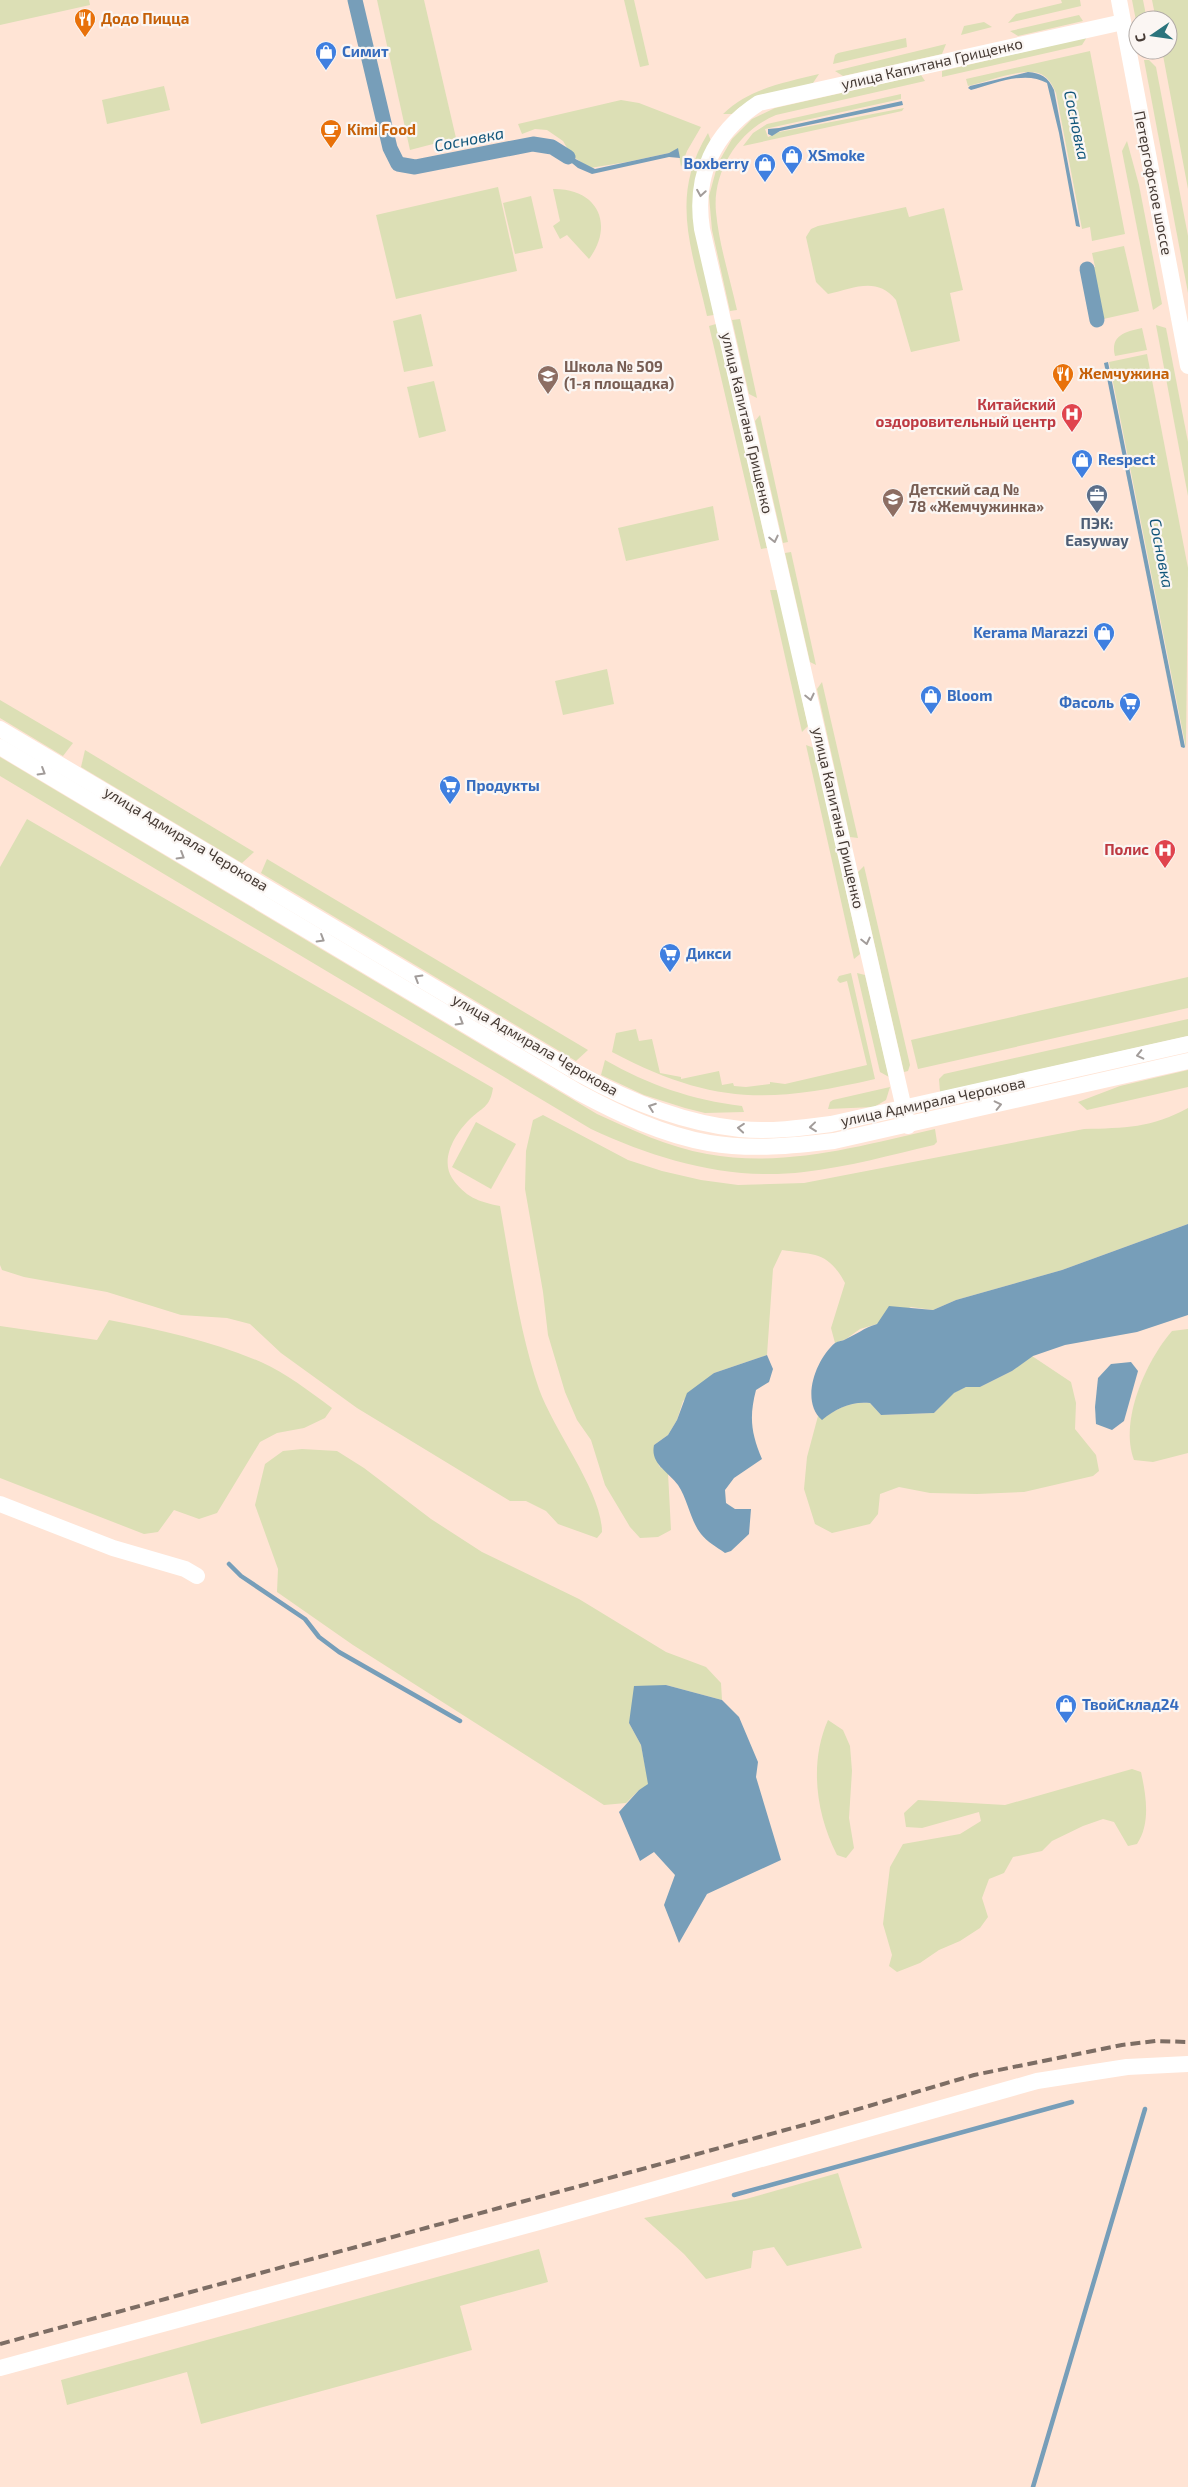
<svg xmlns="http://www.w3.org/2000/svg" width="1188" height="2487" font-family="'Exo 2',sans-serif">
<rect width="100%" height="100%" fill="#ffe4d5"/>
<g fill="#dcdfb5">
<path d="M0,0H89L90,5L0,25Z"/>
<path d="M377,0H424L456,138L410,150Z"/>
<path d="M624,0H634L649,65L640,67Z"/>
<path d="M1061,0H1080L1081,6L1008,23L1016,14L1062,3Z"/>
<path d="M1132,0H1143L1147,20H1138V31Z"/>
<path d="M1152,0H1188V189L1162,50H1168V20H1156Z"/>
<path d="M1079,15L1083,21L1018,36L1010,31Z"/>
<path d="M984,22L992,27L961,35L964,26Z"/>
<path d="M1087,37L1082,45L942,77V71Z"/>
<path d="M906,38L907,47L833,64L835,55L838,53Z"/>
<path d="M946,44L942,54L843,76L835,71Z"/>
<path d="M1090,51L1125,234L1092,241L1090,227L1082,229L1056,93C1052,84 1048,76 1038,73C1021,68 986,82 968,86L966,79Z"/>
<path d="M1144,60H1149L1156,67L1188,236V293Z"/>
<path d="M819,74L813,83L740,107L732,114H723C750,88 783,83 819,74Z"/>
<path d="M921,75L925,81L776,115C739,130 712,171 716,212C719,245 730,278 737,310L730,311L712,230L709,196L718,163L732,139L752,119L775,108Z"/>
<path d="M164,86L170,110L107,124L102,100Z"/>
<path d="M901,94V99L765,129L768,137L779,132L904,108L902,111L743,146L753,133L767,124Z"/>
<path d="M621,100L639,103L701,127L687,151L681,167L678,149L669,153L627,162L590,168L572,156L563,141L547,130L535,129L522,134L518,124Z"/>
<path d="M708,133L711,141L704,156L714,315L707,316C692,249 669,197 708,133Z"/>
<path d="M1127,141L1139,185L1162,304L1153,310L1122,151Z"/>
<path d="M498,187L517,271L396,299L376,215Z"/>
<path d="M553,189C597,188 615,224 589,259L567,235L560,239L553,226L560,221Z"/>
<path d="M531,196L543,248L515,254L503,203Z"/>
<path d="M906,207L909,217L944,208L963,290L950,293L960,341L911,352L896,300C877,276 854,288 828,294L816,282L806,237L811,229L818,226Z"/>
<path d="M1124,246L1139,311L1099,320L1089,268L1095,267L1092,253Z"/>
<path d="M421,314L433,366L404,372L393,321Z"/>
<path d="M740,319L757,398L749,394L732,320Z"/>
<path d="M716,324L767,548L761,549L709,326Z"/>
<path d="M1156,325L1166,328L1188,442V496Z"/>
<path d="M1142,328L1147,350L1115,356C1110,335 1125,332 1142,328Z"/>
<path d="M1147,354L1188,568L1186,748L1109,362Z"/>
<path d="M434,381L446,431L419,438L407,387Z"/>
<path d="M760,415L788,542L783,543L755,421Z"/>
<path d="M713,506L719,540L626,561L618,528Z"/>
<path d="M791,552L816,665L810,662L785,553Z"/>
<path d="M770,590H778L808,726L802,732Z"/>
<path d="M607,669L614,704L563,715L555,681Z"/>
<path d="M822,682L858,838L850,837L817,689Z"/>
<path d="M0,700L73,743L63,756L0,718Z"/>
<path d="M806,745L814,748L860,954L854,959Z"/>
<path d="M85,750L254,852L242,863L81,767Z"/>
<path d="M0,757L597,1114C632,1130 668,1147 707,1154C785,1168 860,1146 935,1129L937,1142L934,1145C891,1155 848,1167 804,1172C729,1181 658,1160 591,1129L0,776Z"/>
<path d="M27,819L493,1088C490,1108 482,1107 469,1120C455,1134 440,1159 452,1178C465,1197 479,1202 500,1206C511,1268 519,1330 539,1389C554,1431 602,1492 602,1532L597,1538L558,1524L546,1511L526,1501H510L357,1408L281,1353L250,1324L227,1318L181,1315L107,1292L24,1277L2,1270L0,1265V867Z"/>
<path d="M267,859L588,1050L576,1061L261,873Z"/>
<path d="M864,866L910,1065L908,1071L904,1072L858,872Z"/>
<path d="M851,973L875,1079C767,1104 711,1104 612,1052L616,1033L636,1029L639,1041L652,1039L660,1073L681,1077V1079L719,1071L722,1085L733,1083L734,1086L746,1087L770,1084V1082L785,1084L867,1065L847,981L840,983L837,980L839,976Z"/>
<path d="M857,973L865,975L889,1077L880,1072Z"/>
<path d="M1188,977V1008L918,1069L911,1040Z"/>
<path d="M1188,1019V1036L940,1092L939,1079L944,1074Z"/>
<path d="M605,1060C649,1085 692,1100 742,1106L744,1112L705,1113L685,1108L644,1095L601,1075Z"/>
<path d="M1188,1070V1087L1087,1110L1078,1102L1120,1086Z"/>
<path d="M890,1087L886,1100L874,1107L828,1109L830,1102L833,1100Z"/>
<path d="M1188,1108V1224L1062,1270L956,1300L933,1310L911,1307L877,1324L860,1329L846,1339L835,1343L831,1328L845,1283C828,1251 814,1255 782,1250L773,1269L767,1355L714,1373L683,1401L677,1420L668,1435L654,1445L659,1466L668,1473L671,1530L658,1537L640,1538L630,1527L605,1485L591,1440L577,1420L565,1392L548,1335L543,1292L525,1189L526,1151L533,1120L543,1115L628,1160L662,1171L701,1180L738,1185L804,1183L1084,1129C1124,1128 1152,1128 1188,1108Z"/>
<path d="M476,1122L516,1144L491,1189L452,1167Z"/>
<path d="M109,1320C161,1330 212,1341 261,1362C286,1373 309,1391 332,1408L325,1418L304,1428L277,1433L260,1442L217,1513L199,1519L174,1510L158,1532L144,1534L0,1478V1326L97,1340Z"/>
<path d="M1188,1329V1453L1153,1462L1134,1460C1119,1421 1146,1361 1172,1331Z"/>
<path d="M1032,1356L1071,1382L1076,1403L1075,1429L1096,1455L1099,1471L1093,1476L1024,1492L977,1494L930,1493L899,1487L880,1494L878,1514L870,1524L832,1533L815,1524L804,1489L807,1457L818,1416L822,1419C837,1408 852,1401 870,1403L881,1415L934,1413L953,1393L966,1387H980L1012,1371Z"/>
<path d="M302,1449L337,1451L364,1468L431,1519L482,1552L579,1599L666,1652L706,1667L721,1683L722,1700L666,1685L629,1723L641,1745L649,1785L639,1790L626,1803L604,1805L353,1645L277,1592L278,1569L255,1505L265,1464L283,1451Z"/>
<path d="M828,1720L843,1730L850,1746L852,1771L849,1818L854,1848L846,1858L837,1855C816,1814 809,1763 828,1720Z"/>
<path d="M1132,1769L1141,1772C1146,1795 1151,1823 1137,1844L1128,1846L1114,1822L1103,1819L1083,1826L1052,1841L1042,1851L1013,1857L1004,1873L989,1879L982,1898L988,1917L980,1928L960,1941L939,1950L920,1963L897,1972L889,1966L892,1955L883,1924L890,1867L903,1844L960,1834L981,1821L979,1812L922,1828L906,1827L904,1813L918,1800L1005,1805Z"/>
<path d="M838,2173L862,2248L787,2266L774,2247L753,2251L751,2268L706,2279L684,2254L644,2218L746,2199Z"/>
<path d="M539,2249L548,2282L460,2306L472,2350L201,2424L187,2372L67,2405L61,2380Z"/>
</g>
<g fill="#779eb9">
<path d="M1028,72C1041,73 1048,77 1054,90L1080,227L1076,226L1059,133L1047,83C1025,70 994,84 971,90L968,88L970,86Z"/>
<path d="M902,101L903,105L780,131L772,136L768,134V129L779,128Z"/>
<path d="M552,147L595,169L669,153L678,148L680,158L669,157L592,174L578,168Z"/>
<path d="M1108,362L1185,747L1184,748L1181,747L1104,363Z"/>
<path d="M1188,1224V1315L1137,1332L1065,1345L1033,1356L1012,1371L980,1387H966L954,1393L934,1413L881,1415L870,1403C852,1401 836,1408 822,1420C800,1401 816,1359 835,1343C838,1341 843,1341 846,1339C859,1333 862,1329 877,1324L889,1306L933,1310L956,1300L1062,1270Z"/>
<path d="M767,1355L773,1369L769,1382L756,1390C749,1417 751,1433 762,1459L734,1478L725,1490L726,1503L735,1509H751L749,1534L731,1551L725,1553C717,1547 707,1542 701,1534C690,1520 688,1500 678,1485C668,1471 650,1464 654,1445L668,1435L677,1420L687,1393L714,1373Z"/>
<path d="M1131,1362L1138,1371L1124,1421L1112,1430L1096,1424L1095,1407L1098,1378L1111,1364Z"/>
<path d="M666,1685L722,1700L739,1717L758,1762L756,1777L781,1860L707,1894L679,1943L664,1905L675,1875L654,1852L640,1861L619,1812L639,1790L648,1784L641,1745L629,1723L634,1686Z"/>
</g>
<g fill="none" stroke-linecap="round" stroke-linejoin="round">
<g stroke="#779eb9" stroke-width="4.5">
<path d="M229,1564L241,1576L305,1619L319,1637L339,1652L460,1721"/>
<path d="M734,2195L1072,2102"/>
<path d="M1033,2487L1145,2109"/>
</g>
<g stroke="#779eb9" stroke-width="15">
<path d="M355,0L390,148L398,164L415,167L533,144L552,147L568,157"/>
<path d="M1087,269L1097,320"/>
</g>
<g stroke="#fff" stroke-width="16">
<path d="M1119,0L1188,366"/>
<path d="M0,729L578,1073C628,1101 683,1123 740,1129C770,1132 801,1128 831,1124L1188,1044"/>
<path d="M0,747L578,1092C619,1114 663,1135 709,1143C751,1150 793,1146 834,1141L1188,1061"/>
<path d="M908,1126L702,229C694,176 713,133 759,103L1123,22"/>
<path d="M0,1504L113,1548L185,1569L197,1576"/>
<path d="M0,2368L539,2222L1037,2081L1127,2067L1188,2064"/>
</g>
<path stroke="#7d6d64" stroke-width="4" stroke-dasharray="10 5" stroke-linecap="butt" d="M0,2344L811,2123L974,2075L1122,2045L1156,2041L1188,2042"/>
</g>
<defs><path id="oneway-chevron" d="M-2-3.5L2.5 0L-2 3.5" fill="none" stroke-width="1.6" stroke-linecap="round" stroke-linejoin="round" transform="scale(1.25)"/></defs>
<g stroke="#a29c9a">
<use href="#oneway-chevron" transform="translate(701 193) rotate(99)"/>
<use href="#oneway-chevron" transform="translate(774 539) rotate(77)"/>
<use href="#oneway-chevron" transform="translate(810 697) rotate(77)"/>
<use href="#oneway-chevron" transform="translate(42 772) rotate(31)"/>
<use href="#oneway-chevron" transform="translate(181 856) rotate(31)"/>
<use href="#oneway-chevron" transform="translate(321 939) rotate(31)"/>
<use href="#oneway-chevron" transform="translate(866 941) rotate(77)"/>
<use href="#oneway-chevron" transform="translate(418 978) rotate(-149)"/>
<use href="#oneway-chevron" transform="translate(460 1022) rotate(31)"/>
<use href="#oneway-chevron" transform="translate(1140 1055) rotate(167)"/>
<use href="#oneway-chevron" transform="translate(998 1105) rotate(-13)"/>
<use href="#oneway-chevron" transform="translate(652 1107) rotate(-160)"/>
<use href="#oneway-chevron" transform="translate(813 1127) rotate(174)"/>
<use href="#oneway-chevron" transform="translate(741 1128) rotate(-175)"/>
</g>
<defs>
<g id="restaurant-pin" transform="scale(1.125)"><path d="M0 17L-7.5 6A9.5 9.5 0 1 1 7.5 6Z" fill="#e8710a" stroke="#fbf6f3"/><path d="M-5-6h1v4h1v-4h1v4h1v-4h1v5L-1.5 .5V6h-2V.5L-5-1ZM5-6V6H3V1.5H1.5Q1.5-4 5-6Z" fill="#fff"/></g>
<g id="shop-pin" transform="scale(1.125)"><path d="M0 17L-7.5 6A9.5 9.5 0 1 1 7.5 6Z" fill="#3f7fe0" stroke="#fbf6f3"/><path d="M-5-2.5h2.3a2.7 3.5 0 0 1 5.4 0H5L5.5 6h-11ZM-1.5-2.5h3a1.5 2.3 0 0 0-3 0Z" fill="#fff"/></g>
<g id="cafe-pin" transform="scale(1.125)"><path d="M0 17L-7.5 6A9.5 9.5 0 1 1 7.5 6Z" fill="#e8710a" stroke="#fbf6f3"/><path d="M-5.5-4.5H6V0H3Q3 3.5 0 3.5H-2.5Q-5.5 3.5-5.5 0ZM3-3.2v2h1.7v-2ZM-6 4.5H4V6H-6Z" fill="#fff"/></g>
<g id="school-pin" transform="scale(1.125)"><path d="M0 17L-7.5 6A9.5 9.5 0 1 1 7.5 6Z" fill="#8d6e63" stroke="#fbf6f3"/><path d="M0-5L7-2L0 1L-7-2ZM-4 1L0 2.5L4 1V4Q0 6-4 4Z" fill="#fff"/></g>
<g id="hospital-pin" transform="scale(1.125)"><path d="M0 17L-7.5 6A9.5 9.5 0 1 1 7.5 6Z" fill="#e0444e" stroke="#fbf6f3"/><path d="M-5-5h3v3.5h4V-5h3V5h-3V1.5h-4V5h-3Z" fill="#fff"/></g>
<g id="office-pin" transform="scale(1.125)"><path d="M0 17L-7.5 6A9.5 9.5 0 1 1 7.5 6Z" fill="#5c6f8a" stroke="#fbf6f3"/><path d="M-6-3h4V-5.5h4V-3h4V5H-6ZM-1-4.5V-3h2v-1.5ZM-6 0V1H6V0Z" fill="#fff"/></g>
<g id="supermarket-pin" transform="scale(1.125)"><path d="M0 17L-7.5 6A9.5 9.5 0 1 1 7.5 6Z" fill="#3f7fe0" stroke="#fbf6f3"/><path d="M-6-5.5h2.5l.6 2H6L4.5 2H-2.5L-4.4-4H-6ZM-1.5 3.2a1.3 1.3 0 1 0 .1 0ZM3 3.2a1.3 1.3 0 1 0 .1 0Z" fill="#fff"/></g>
</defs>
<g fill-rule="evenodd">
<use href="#restaurant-pin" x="85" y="19"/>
<use href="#shop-pin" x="326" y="52"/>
<use href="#cafe-pin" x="331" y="130"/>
<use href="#shop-pin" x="792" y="156"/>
<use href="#shop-pin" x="765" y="164"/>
<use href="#restaurant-pin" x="1063" y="374"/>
<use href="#school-pin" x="548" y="376"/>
<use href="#hospital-pin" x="1072" y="414"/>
<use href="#shop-pin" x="1082" y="460"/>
<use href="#office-pin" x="1097" y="495"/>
<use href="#school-pin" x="893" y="499"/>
<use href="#shop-pin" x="1104" y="633"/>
<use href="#shop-pin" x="931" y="696"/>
<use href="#supermarket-pin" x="1130" y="703"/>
<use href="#supermarket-pin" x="450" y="786"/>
<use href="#hospital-pin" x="1165" y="850"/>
<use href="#supermarket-pin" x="670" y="954"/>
<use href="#shop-pin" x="1066" y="1705"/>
</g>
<g text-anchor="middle" stroke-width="4.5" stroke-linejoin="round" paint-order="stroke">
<g font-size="15" font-weight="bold" fill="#c56008" stroke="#fbf6f3" text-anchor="start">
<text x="101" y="24">Додо Пицца</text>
<text x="347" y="135">Kimi Food</text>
<text x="1079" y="379">Жемчужина</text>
</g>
<g font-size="15" font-weight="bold" fill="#366cbe" stroke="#fbf6f3" text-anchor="start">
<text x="342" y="57">Симит</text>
<text x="808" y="161">XSmoke</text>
<text x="749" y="169" text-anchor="end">Boxberry</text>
<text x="1098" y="465">Respect</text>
<text x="1088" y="638" text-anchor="end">Kerama Marazzi</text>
<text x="947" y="701">Bloom</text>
<text x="1114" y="708" text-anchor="end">Фасоль</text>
<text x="466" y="791">Продукты</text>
<text x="686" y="959">Дикси</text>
<text x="1082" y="1710">ТвойСклад24</text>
</g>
<g font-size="15" fill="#453a34" stroke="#fbf6f3">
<text transform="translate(932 64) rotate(-13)" y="5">улица Капитана Грищенко</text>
<text transform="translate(1153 183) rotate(79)" y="5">Петергофское шоссе</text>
<text transform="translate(747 423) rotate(77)" y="5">улица Капитана Грищенко</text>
<text transform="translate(838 818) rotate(77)" y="5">улица Капитана Грищенко</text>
<text transform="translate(186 839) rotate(31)" y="5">улица Адмирала Черокова</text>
<text transform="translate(535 1045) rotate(30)" y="5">улица Адмирала Черокова</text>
<text transform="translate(933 1102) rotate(-12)" y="5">улица Адмирала Черокова</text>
</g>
<g font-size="15" font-weight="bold" fill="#785e54" stroke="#fbf6f3" text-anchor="start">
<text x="564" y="372">Школа № 509<tspan x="564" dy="17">(1-я площадка)</tspan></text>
<text x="909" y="495">Детский сад №<tspan x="909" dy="17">78 «Жемчужинка»</tspan></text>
</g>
<g font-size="15" font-weight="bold" fill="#be3a42" stroke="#fbf6f3" text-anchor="end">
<text x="1056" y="410">Китайский<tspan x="1056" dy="17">оздоровительный центр</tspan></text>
<text x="1149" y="855">Полис</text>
</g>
<g font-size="15" font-weight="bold" fill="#4e5e75" stroke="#fbf6f3">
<text x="1097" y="529">ПЭК:<tspan x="1097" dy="17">Easyway</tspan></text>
</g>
<g font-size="16" font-style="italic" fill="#11567b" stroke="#fbf6f3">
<text transform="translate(1077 125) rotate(78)" y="6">Сосновка</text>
<text transform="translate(469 139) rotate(-11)" y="6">Сосновка</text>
<text transform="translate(1162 553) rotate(79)" y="6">Сосновка</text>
</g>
</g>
<g transform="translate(1153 35) rotate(257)"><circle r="24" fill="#fbf6f3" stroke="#b2aba7"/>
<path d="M0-4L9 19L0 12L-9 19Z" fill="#2b747c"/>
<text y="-8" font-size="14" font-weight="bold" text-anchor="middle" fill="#453a34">С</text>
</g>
</svg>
